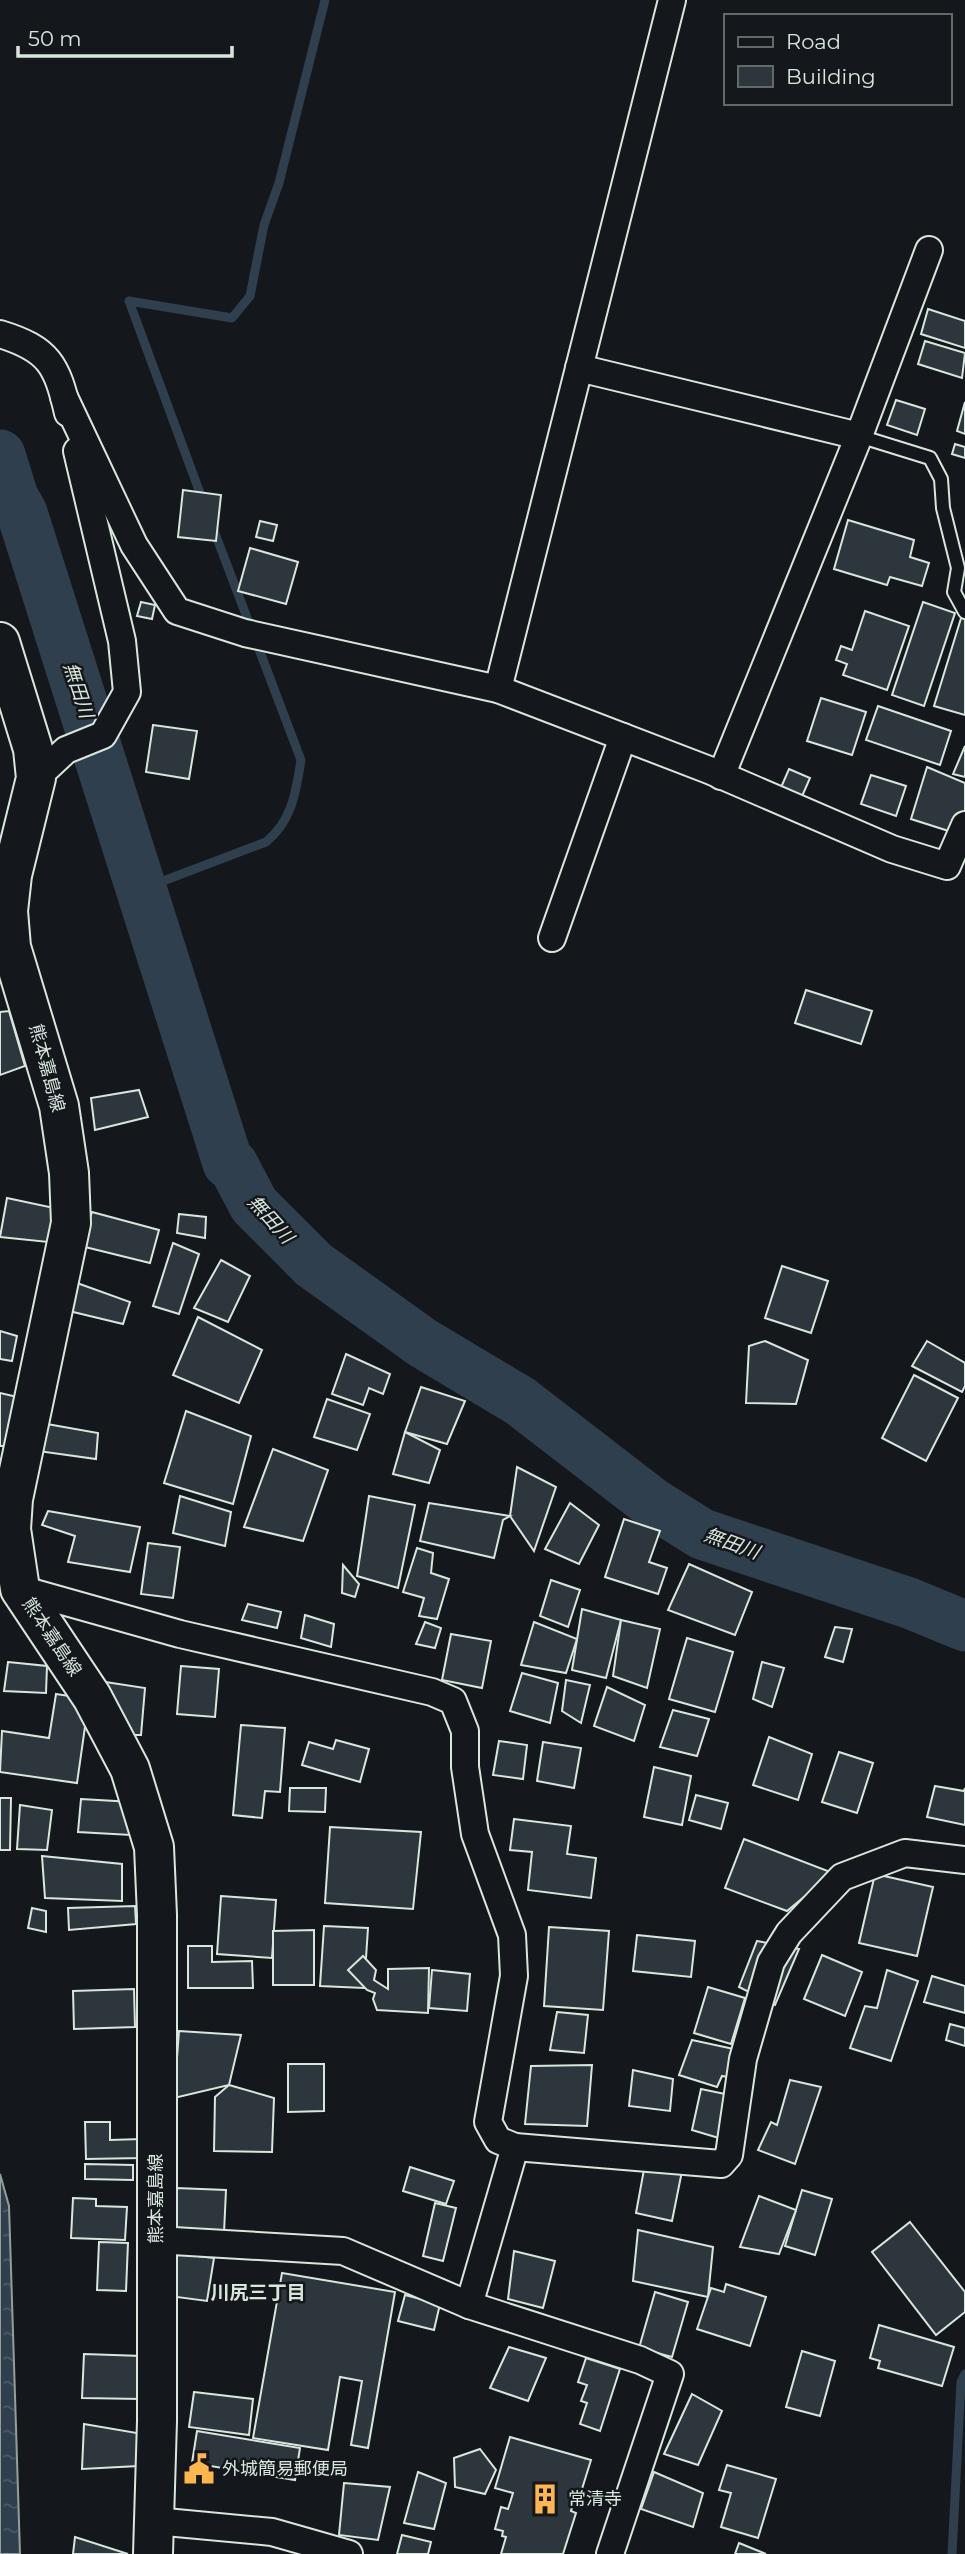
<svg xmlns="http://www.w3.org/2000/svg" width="965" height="2554" font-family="Montserrat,'Noto Sans JP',sans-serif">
<defs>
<pattern id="water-ripples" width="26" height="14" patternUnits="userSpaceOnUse" patternTransform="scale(1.75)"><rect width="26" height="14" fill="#2f3f4d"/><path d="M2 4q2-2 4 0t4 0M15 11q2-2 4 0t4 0" fill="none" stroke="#4c5b66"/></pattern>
</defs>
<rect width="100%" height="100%" fill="#14181c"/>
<path fill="url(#water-ripples)" stroke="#939e99" stroke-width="2" d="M0,2174L9,2206L20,2554H0Z"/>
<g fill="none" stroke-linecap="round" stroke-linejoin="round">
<g stroke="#2f3f4d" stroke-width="9">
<path d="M203,501L129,301L232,318L250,296L264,225L279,183L325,0"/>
<path d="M142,889L266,842C292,821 296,792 301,760L213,528"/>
<path d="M952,2554L961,2382L965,2374"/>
</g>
<path stroke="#2f3f4d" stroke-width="51" d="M0,455L13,497L22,513L228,1163L233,1165L254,1205L314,1265L423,1343L520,1401L651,1502L702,1534L909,1603L965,1626"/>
</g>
<g fill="#2c363c" stroke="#d8e6dc" stroke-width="2">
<path d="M928,309L965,321V348L921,334Z"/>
<path d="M925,341L965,353L962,378L918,364Z"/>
<path d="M896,400L925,409L917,435L887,425Z"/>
<path d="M965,402V434L957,431Z"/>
<path d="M955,444L965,447V458L952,454Z"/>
<path d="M183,490L221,495L216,541L178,537Z"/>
<path d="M848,520L914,540L910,557L929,563L922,586L890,577L887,585L834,569Z"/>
<path d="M260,521L277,525L273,541L256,537Z"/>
<path d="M250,548L298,562L286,604L238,591Z"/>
<path d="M141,602L155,605L152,619L137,616Z"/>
<path d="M923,602L955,613L924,706L892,695Z"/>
<path d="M865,611L909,626L887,690L843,675L847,664L836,660L841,646L852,650Z"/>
<path d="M962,615L965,616V715L934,706Z"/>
<path d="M821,698L866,712L852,755L807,741Z"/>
<path d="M878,706L951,731L940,765L866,740Z"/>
<path d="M153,725L197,731L189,779L146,772Z"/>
<path d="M965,746V777L953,774Z"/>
<path d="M927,767L965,783V817L958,834L911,819Z"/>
<path d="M789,769L810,778L800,801L779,792Z"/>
<path d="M871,775L906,786L896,816L861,804Z"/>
<path d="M806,990L872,1011L861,1044L795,1023Z"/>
<path d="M9,1011L25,1066L0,1075V1012Z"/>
<path d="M139,1090L148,1117L95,1130L91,1098Z"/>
<path d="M7,1198L54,1208L48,1242L0,1237Z"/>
<path d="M92,1212L159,1230L150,1263L81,1246Z"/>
<path d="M179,1214L206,1217L205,1238L177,1233Z"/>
<path d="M173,1243L199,1254L179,1314L153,1306Z"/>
<path d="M221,1260L250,1276L228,1322L194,1308Z"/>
<path d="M782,1266L828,1281L811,1333L765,1318Z"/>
<path d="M77,1283L130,1302L123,1324L69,1311Z"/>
<path d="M198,1317L262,1350L239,1403L173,1375Z"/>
<path d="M0,1331L17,1336L12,1361L0,1359Z"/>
<path d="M765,1341L808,1360L796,1404L746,1403L749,1346Z"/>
<path d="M927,1341L965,1363V1386L962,1392L912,1366Z"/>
<path d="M346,1354L390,1374L383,1394L369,1388L363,1405L332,1394Z"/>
<path d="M914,1375L958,1398L926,1461L882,1438Z"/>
<path d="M421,1387L465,1401L447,1444L405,1432Z"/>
<path d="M0,1393L26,1399L18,1446H0Z"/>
<path d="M327,1399L370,1414L357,1450L314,1437Z"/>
<path d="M186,1411L251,1436L233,1504L164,1483Z"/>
<path d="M47,1424L98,1433L96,1459L38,1451Z"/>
<path d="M405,1432L440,1450L429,1483L393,1474Z"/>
<path d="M273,1449L328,1470L303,1541L244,1527Z"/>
<path d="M517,1467L556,1487L534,1551L510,1516Z"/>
<path d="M180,1496L231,1512L225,1546L173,1533Z"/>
<path d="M369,1496L415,1505L398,1588L357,1576Z"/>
<path d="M429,1503L510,1516L503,1520L494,1558L420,1541Z"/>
<path d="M570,1503L599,1525L579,1564L545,1549Z"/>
<path d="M48,1511L140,1527L130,1572L68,1562L75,1536L42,1525Z"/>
<path d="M624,1519L660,1531L649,1562L667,1568L658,1594L605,1577Z"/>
<path d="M148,1543L180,1547L173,1598L141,1594Z"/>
<path d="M417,1548L433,1553L431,1573L449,1579L437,1619L419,1616L424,1598L403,1592Z"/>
<path d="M689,1564L752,1592L735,1635L668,1610Z"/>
<path d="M343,1565L359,1584L355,1597L342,1593Z"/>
<path d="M551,1580L580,1590L568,1627L540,1616Z"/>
<path d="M248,1604L281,1612L277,1628L242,1620Z"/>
<path d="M582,1609L621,1620L606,1678L572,1670Z"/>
<path d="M305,1615L334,1624L331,1647L301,1638Z"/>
<path d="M621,1620L660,1629L647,1688L613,1676Z"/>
<path d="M425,1622L441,1628L435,1648L416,1644Z"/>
<path d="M534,1622L577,1639L566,1673L521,1665Z"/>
<path d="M835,1627L852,1629L843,1662L825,1657Z"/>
<path d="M451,1634L491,1641L482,1688L442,1680Z"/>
<path d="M687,1638L733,1652L715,1712L669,1699Z"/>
<path d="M8,1662L47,1666L46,1693L4,1691Z"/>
<path d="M762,1662L784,1668L772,1707L753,1699Z"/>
<path d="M181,1666L219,1669L215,1717L177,1714Z"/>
<path d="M522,1673L558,1683L550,1723L510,1711Z"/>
<path d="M566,1680L590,1685L581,1723L562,1711Z"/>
<path d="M99,1681L145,1688L141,1735H126Z"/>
<path d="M607,1687L645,1705L634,1741L594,1726Z"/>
<path d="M56,1694L89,1699L77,1783L0,1772L2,1731L49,1738Z"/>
<path d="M673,1710L709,1719L697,1756L660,1747Z"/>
<path d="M241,1725L285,1728L280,1792L265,1791L262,1818L233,1815Z"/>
<path d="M769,1737L812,1754L798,1800L753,1785Z"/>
<path d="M336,1740L369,1749L360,1782L302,1765L309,1742L333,1749Z"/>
<path d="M499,1741L527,1745L523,1779L493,1775Z"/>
<path d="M543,1742L581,1748L574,1788L537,1781Z"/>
<path d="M839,1752L873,1763L857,1813L822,1802Z"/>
<path d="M654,1767L691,1776L682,1825L644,1817Z"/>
<path d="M935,1786L964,1791L965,1788V1825L927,1817Z"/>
<path d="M290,1788H326L325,1812L289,1811Z"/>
<path d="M696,1795L728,1803L721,1829L689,1820Z"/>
<path d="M0,1798H11L10,1850H0Z"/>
<path d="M81,1799L132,1802L131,1835L78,1832Z"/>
<path d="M20,1805L52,1810L47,1850L17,1849Z"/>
<path d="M514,1819L571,1826L567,1854L596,1858L591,1898L528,1890L532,1852L510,1850Z"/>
<path d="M330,1827L421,1832L413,1909L325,1903Z"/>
<path d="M744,1839L833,1873L787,1911L725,1888Z"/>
<path d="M42,1856L122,1864V1901L45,1898Z"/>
<path d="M875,1874L933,1887L917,1956L859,1943Z"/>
<path d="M221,1896L276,1900L272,1958L217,1954Z"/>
<path d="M135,1906L136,1924L69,1930L68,1908Z"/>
<path d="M32,1908L46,1911V1932L28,1928Z"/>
<path d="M324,1926L368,1928L364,1988L320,1986Z"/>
<path d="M549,1927L609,1931L603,2010L544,2006Z"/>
<path d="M314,1930V1985H273V1931Z"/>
<path d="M637,1935L695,1941L691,1977L633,1971Z"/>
<path d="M757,1941L799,1949L775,2005L739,1987Z"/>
<path d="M188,1946H212V1962L252,1961L253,1988H188Z"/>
<path d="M822,1955L862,1972L845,2016L804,1999Z"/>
<path d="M363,1956L376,1970L374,1980L388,1989V1969L429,1968L428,2013L377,2010L373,1999L375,1993L367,1990L348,1970Z"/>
<path d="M432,1970L470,1974L467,2011L429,2008Z"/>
<path d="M887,1970L918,1981L891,2061L850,2048L865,2006L877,2008Z"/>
<path d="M932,1976L965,1986V2013L924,2002Z"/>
<path d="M708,1987L745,1998L731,2044L694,2033Z"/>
<path d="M134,1989L135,2027L74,2029L73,1991Z"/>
<path d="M557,2012L588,2015L584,2053L550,2050Z"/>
<path d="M950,2024L965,2028V2046L946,2040Z"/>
<path d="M179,2031L241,2035L229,2085L174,2098Z"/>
<path d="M692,2040L757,2054L752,2082L722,2076L717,2087L679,2075Z"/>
<path d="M288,2064H324V2111L288,2112Z"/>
<path d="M592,2065L587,2126L525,2124L531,2066Z"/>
<path d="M633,2070L673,2079L670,2111L629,2106Z"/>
<path d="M790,2080L821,2087L795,2164L758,2150L771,2122L777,2125Z"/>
<path d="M229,2085L274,2098L272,2152L214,2151L215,2097Z"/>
<path d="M701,2089L730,2095L722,2139L692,2130Z"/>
<path d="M85,2122H110V2140L141,2139L142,2158L86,2159Z"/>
<path d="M85,2164L133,2165V2180L85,2179Z"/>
<path d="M645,2164L682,2171L672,2221L636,2213Z"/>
<path d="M410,2167L454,2181L446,2204L403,2191Z"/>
<path d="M176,2188L226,2190L224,2233L174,2235Z"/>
<path d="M802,2190L832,2199L815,2255L785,2246Z"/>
<path d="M759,2196L796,2210L779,2254L740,2247Z"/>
<path d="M73,2198L96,2199V2206L127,2207L125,2240L71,2238Z"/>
<path d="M435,2203L456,2208L443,2261L423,2256Z"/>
<path d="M910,2222L965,2292V2312L936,2335L872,2252Z"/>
<path d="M638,2230L713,2247L708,2297L633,2281Z"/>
<path d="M99,2242L128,2243L126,2291L97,2290Z"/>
<path d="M514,2251L555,2261L543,2308L508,2299Z"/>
<path d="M173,2253L214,2258L207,2301L169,2296Z"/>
<path d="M282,2273L395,2292L368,2448L351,2445L362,2381L340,2377L328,2450L253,2438Z"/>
<path d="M726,2284L766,2297L750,2346L697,2329L711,2288L724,2292Z"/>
<path d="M655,2292L688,2302L672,2357L639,2348Z"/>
<path d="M405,2295L440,2304L434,2330L398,2321Z"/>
<path d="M879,2325L954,2347L942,2386L878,2368L880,2361L870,2358Z"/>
<path d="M509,2347L546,2358L528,2401L490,2388Z"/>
<path d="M802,2351L835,2361L820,2416L786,2407Z"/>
<path d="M84,2354L142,2356L141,2399L82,2398Z"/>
<path d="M586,2358L620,2369L600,2431L580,2424L587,2403L581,2401L587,2385L578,2382Z"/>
<path d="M194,2392L253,2399L249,2435L189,2427Z"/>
<path d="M692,2394L722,2411L698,2465L664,2454Z"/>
<path d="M84,2424L137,2433L138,2466L82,2469Z"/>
<path d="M197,2431L300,2448L295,2480L192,2463Z"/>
<path d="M510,2437L591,2460L577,2505L573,2504L571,2511L576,2513L563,2554H501L506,2537L502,2536L503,2531L495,2529L501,2507L508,2509L513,2493L495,2488Z"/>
<path d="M480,2449L496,2470L485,2494L455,2487L454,2458Z"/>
<path d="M727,2465L776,2479L758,2538L721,2527L731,2493L719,2490Z"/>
<path d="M418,2472L446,2483L434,2529L404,2523Z"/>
<path d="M654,2472L703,2493L693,2527L641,2509Z"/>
<path d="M344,2483L390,2487L378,2540L339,2535Z"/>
<path d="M402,2535L431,2542L428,2554H397Z"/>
<path d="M75,2537L128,2554H73Z"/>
<path d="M739,2543L766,2554H735Z"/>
</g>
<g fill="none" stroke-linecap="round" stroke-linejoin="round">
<g stroke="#d8e6dc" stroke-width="16">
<path id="service" d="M859,436L930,458L941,479L943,508L958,568L954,592L965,612"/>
</g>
<g stroke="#d8e6dc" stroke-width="30">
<g id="minor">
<path d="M0,334C49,349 57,365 68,413"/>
<path d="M579,368L859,436"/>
<path d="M64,397L134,545L177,611L245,633L498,689L709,770L892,849L947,866L965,825"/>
<path d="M498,689L672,0"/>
<path d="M721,776L859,436L929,250"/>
<path d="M36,778L66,750L103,735L127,692L122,641L77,451"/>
<path d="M552,938L623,737"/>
<path d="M20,1589L180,1634L432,1692L453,1701L465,1731V1767L475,1834L512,1935L514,1976L488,2122L498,2140L515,2147L721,2164L729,2155L743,2059L771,1962L789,1933L842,1877L905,1853L965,1860"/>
<path d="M156,2240L343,2251L469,2305L640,2360L670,2374L610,2554"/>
<path d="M469,2305L515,2147"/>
<path d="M155,2521L272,2532L349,2554"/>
</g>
</g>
<g stroke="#d8e6dc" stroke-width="42">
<path id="primary" d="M0,642L33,749L36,778L12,875L8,911L11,947L59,1106L69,1173L71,1223L13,1499L11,1529L20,1589L92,1697L130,1769L154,1847L157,1915V2421L153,2554"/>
</g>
<use href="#service" stroke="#14181c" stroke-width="12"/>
<use href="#minor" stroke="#14181c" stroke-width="26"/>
<use href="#primary" stroke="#14181c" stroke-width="38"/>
</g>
<defs>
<g id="civic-bare" transform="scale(2.415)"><path d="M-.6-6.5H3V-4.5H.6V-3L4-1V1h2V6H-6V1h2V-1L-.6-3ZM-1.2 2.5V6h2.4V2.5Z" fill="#ffb74d" stroke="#14181c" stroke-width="2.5" paint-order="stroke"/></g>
<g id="building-bare" transform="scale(2.415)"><path d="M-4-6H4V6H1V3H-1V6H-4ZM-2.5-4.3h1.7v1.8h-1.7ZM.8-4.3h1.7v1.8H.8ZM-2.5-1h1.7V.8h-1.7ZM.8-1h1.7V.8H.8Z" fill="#ffb74d" stroke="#14181c" stroke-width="2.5" paint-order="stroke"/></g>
</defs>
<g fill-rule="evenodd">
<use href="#civic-bare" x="199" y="2469"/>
<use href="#building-bare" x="545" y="2499"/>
</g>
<g text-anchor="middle" stroke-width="5" stroke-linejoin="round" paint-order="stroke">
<g font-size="18" fill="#d8e6dc" stroke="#14181c">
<text transform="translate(47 1068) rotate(75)" y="6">熊本嘉島線</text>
<text transform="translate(52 1637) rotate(56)" y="6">熊本嘉島線</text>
<text transform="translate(156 2199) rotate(-90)" y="6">熊本嘉島線</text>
</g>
<g font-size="18" fill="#d8e6dc" stroke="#14181c" text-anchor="start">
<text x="222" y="2475">外城簡易郵便局</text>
<text x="568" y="2505">常清寺</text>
</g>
<g font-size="19" font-style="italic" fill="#d8e6dc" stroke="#14181c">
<text transform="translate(79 690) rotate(72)" y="7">無田川</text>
<text transform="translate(271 1219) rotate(48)" y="7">無田川</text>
<text transform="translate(732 1543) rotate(20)" y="7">無田川</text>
</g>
<g font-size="19" font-weight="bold" fill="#d8e6dc" stroke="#14181c">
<text x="258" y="2299">川尻三丁目</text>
</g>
</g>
<rect x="724" y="14" width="228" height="91" fill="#14181c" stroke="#626a69" stroke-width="2"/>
<rect x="738" y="37" width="35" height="10" fill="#14181c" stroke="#626a69" stroke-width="2"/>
<text x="786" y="49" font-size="21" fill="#d8e6dc">Road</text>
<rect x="738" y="66" width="35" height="21" fill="#2c363c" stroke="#626a69" stroke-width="2"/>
<text x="786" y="84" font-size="21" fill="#d8e6dc">Building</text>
<path d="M18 46v10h214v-10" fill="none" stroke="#d8e6dc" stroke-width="3.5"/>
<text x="28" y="46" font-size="21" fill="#d8e6dc" stroke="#14181c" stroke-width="5" paint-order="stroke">50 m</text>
</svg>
